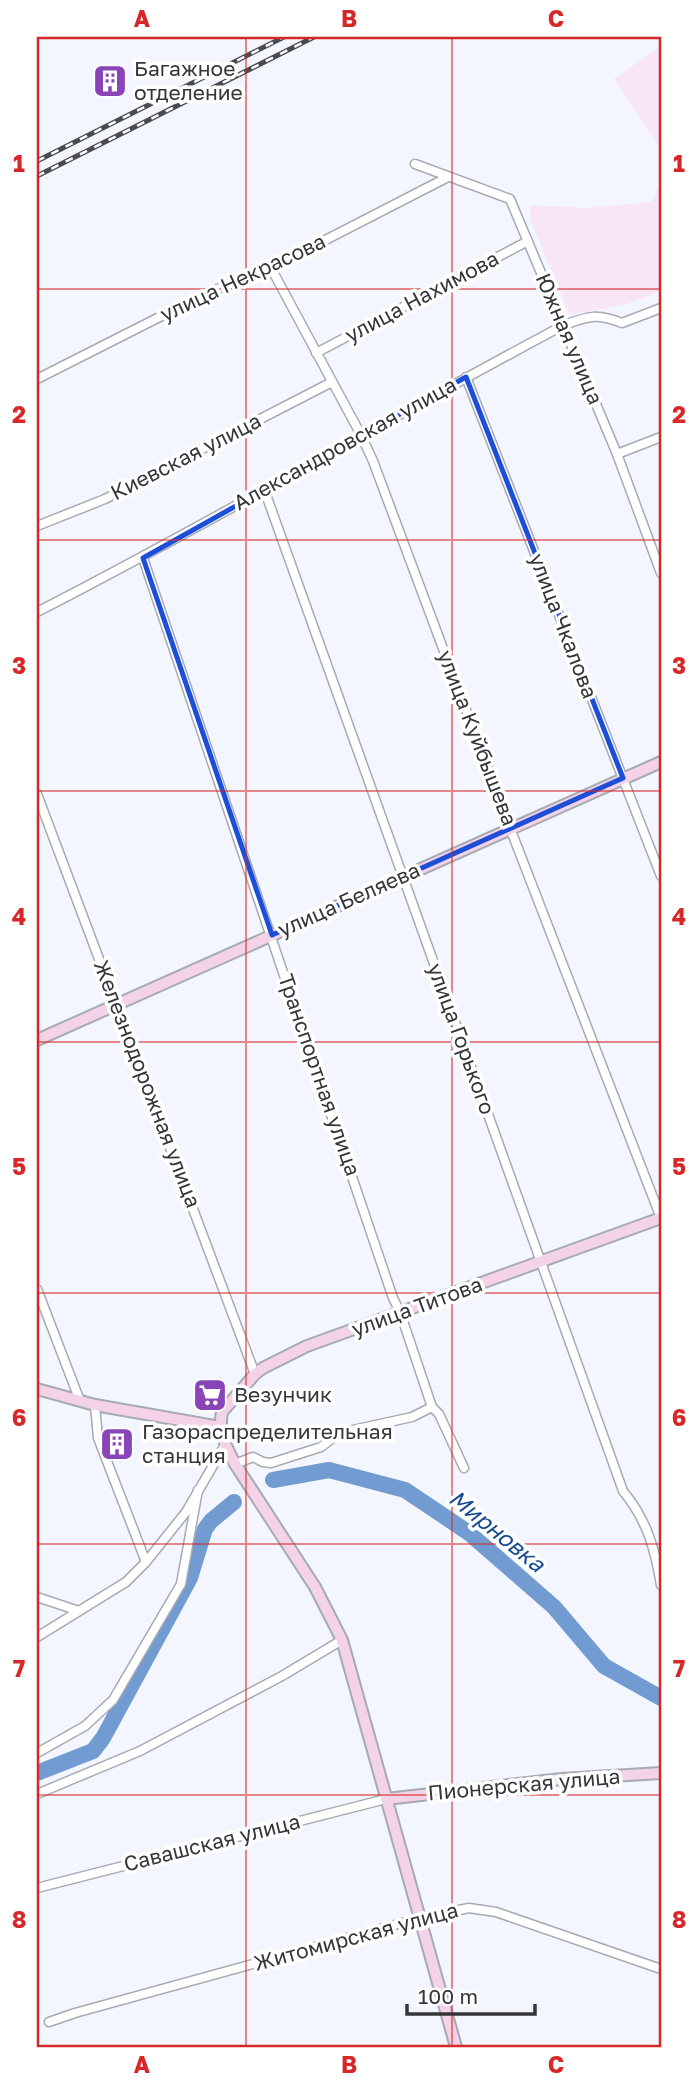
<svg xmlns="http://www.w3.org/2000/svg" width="698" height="2084" font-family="'Golos Text',sans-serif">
<rect width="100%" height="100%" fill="#f3f6fe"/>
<g fill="#f8e5f6">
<path d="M661,46V149L614,79Z"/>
<path d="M661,180V291L627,304L570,315L530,219V205L586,208L652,202Z"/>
</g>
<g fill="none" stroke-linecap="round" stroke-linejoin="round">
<g stroke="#729bd2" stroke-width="16">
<path d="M273,1480L329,1470L405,1490L469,1533L554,1607L604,1666L661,1698"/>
<path d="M37,1773L93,1751L103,1738L190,1578L205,1529L211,1521L234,1502"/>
</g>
<g stroke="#a6aab3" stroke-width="11">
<g id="street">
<path d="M415,164L510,199L617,454L661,573"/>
<path d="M271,268L361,435L373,461L510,828L661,1218"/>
<path d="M316,353L528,241"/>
<path d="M466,377L661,876"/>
<path d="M37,379L207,293L271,268L448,177"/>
<path d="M617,454L661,437"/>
<path d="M264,489L623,1491C647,1520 655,1549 661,1585"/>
<path d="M37,526L105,499L332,382"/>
<path d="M143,558L393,1298L400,1312L432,1407L439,1414L464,1468"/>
<path d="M37,612C215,521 387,419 564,325C589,316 597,313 622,323L661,308"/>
<path d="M37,794L255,1374"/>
<path d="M37,1289L80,1401"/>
<path d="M95,1405L98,1438L146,1562"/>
<path d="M235,1464L253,1457L263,1462L271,1463L321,1447L339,1433L412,1417L432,1407"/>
<path d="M37,1597L79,1611"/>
<path d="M37,1637L126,1582L146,1562L186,1512L225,1445"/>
<path d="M37,1753L85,1726L113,1700L181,1584L198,1490"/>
<path d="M37,1794L140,1751L282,1676L342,1640"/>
<path d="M37,1888L386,1799"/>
<path d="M49,2022L75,2013L420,1918L469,1908L496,1912L661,1969"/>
</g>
</g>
<g stroke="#a6aab3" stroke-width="14">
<g id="secondary">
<path d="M37,1040L661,762"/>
<path d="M37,1389L95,1405L220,1427"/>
<path d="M386,1799L562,1779L661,1773"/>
<path d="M456,2047L342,1640L315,1587L235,1464C226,1447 218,1432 222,1412L255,1374L263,1368L307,1346L661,1218"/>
</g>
</g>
<use href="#street" stroke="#fff" stroke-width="8"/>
<use href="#secondary" stroke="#f4d3e8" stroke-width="10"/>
<g stroke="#494b4f" stroke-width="5">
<g id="rail">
<path d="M37,161L284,37"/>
<path d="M37,176L314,37"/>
</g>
</g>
<use href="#rail" stroke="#fff" stroke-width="2.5" stroke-dasharray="8" stroke-linecap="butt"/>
</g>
<path fill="none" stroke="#1d4ed8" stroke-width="5" stroke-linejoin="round" d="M466,377L623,778L272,935L143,558Z"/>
<path fill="none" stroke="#d62828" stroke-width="2" stroke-opacity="0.55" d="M246,37V2047M452,37V2047M37,289H661M37,540H661M37,791H661M37,1042H661M37,1293H661M37,1544H661M37,1795H661"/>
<defs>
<g id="building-square" transform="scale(1.75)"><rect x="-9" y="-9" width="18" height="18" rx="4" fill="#8944b8" stroke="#fff"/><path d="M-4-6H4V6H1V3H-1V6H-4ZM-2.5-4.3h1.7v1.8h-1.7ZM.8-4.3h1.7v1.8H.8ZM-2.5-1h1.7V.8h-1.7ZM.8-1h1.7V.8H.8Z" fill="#fff"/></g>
<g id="supermarket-square" transform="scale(1.75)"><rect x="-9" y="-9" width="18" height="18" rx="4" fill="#8944b8" stroke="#fff"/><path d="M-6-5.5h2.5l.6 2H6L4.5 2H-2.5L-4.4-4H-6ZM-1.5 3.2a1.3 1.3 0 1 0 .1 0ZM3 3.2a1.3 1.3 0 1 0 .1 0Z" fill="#fff"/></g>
</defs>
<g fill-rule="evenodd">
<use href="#building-square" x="110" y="81"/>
<use href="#supermarket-square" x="210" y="1395"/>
<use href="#building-square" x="117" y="1444"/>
</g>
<g text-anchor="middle" stroke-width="7" stroke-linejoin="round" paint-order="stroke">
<g font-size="21" fill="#34363a" stroke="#fff" text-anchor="start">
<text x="134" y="76">Багажное<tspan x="134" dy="24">отделение</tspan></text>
<text x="234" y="1402">Везунчик</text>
<text x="142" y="1439">Газораспределительная<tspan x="142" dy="24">станция</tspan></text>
</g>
<g font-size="21" fill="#34363a" stroke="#fff">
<text transform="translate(243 278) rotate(-25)" y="7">улица Некрасова</text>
<text transform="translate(422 297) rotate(-28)" y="7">улица Нахимова</text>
<text transform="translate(569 339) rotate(67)" y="7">Южная улица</text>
<text transform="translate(345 444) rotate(-29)" y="7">Александровская улица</text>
<text transform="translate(186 457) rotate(-27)" y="7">Киевская улица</text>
<text transform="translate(563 626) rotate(69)" y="7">улица Чкалова</text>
<text transform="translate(477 738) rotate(69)" y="7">улица Куйбышева</text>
<text transform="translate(349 900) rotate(-24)" y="7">улица Беляева</text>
<text transform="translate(461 1039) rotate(70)" y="7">улица Горького</text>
<text transform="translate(319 1075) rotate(71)" y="7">Транспортная улица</text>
<text transform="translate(147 1084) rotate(69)" y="7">Железнодорожная улица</text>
<text transform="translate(417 1307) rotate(-20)" y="7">улица Титова</text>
<text transform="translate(524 1785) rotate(-5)" y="7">Пионерская улица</text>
<text transform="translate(212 1843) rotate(-14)" y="7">Савашская улица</text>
<text transform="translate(356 1937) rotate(-15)" y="7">Житомирская улица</text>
</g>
<g font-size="23" font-style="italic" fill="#164c8f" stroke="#fff">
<text transform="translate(497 1531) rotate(39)" y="8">Мирновка</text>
</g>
</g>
<rect width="698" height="2084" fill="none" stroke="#ffffff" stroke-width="77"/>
<path d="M407 2004v10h128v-10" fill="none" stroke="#34363a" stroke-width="3.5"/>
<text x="418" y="2004" font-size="21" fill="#34363a" stroke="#ffffff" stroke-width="5" paint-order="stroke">100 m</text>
<rect x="38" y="38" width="622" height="2008" fill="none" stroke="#d62828" stroke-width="2.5"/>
<g font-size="23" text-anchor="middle" font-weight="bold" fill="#d62828">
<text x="142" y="27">A</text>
<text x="349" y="27">B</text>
<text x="556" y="27">C</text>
<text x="19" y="172">1</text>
<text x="679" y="172">1</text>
<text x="19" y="423">2</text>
<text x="679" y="423">2</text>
<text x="19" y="674">3</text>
<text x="679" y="674">3</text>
<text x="19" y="925">4</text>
<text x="679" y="925">4</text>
<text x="19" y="1175">5</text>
<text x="679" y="1175">5</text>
<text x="19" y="1426">6</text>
<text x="679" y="1426">6</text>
<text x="19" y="1677">7</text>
<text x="679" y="1677">7</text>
<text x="19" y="1928">8</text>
<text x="679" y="1928">8</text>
<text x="142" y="2073">A</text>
<text x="349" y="2073">B</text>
<text x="556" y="2073">C</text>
</g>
</svg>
